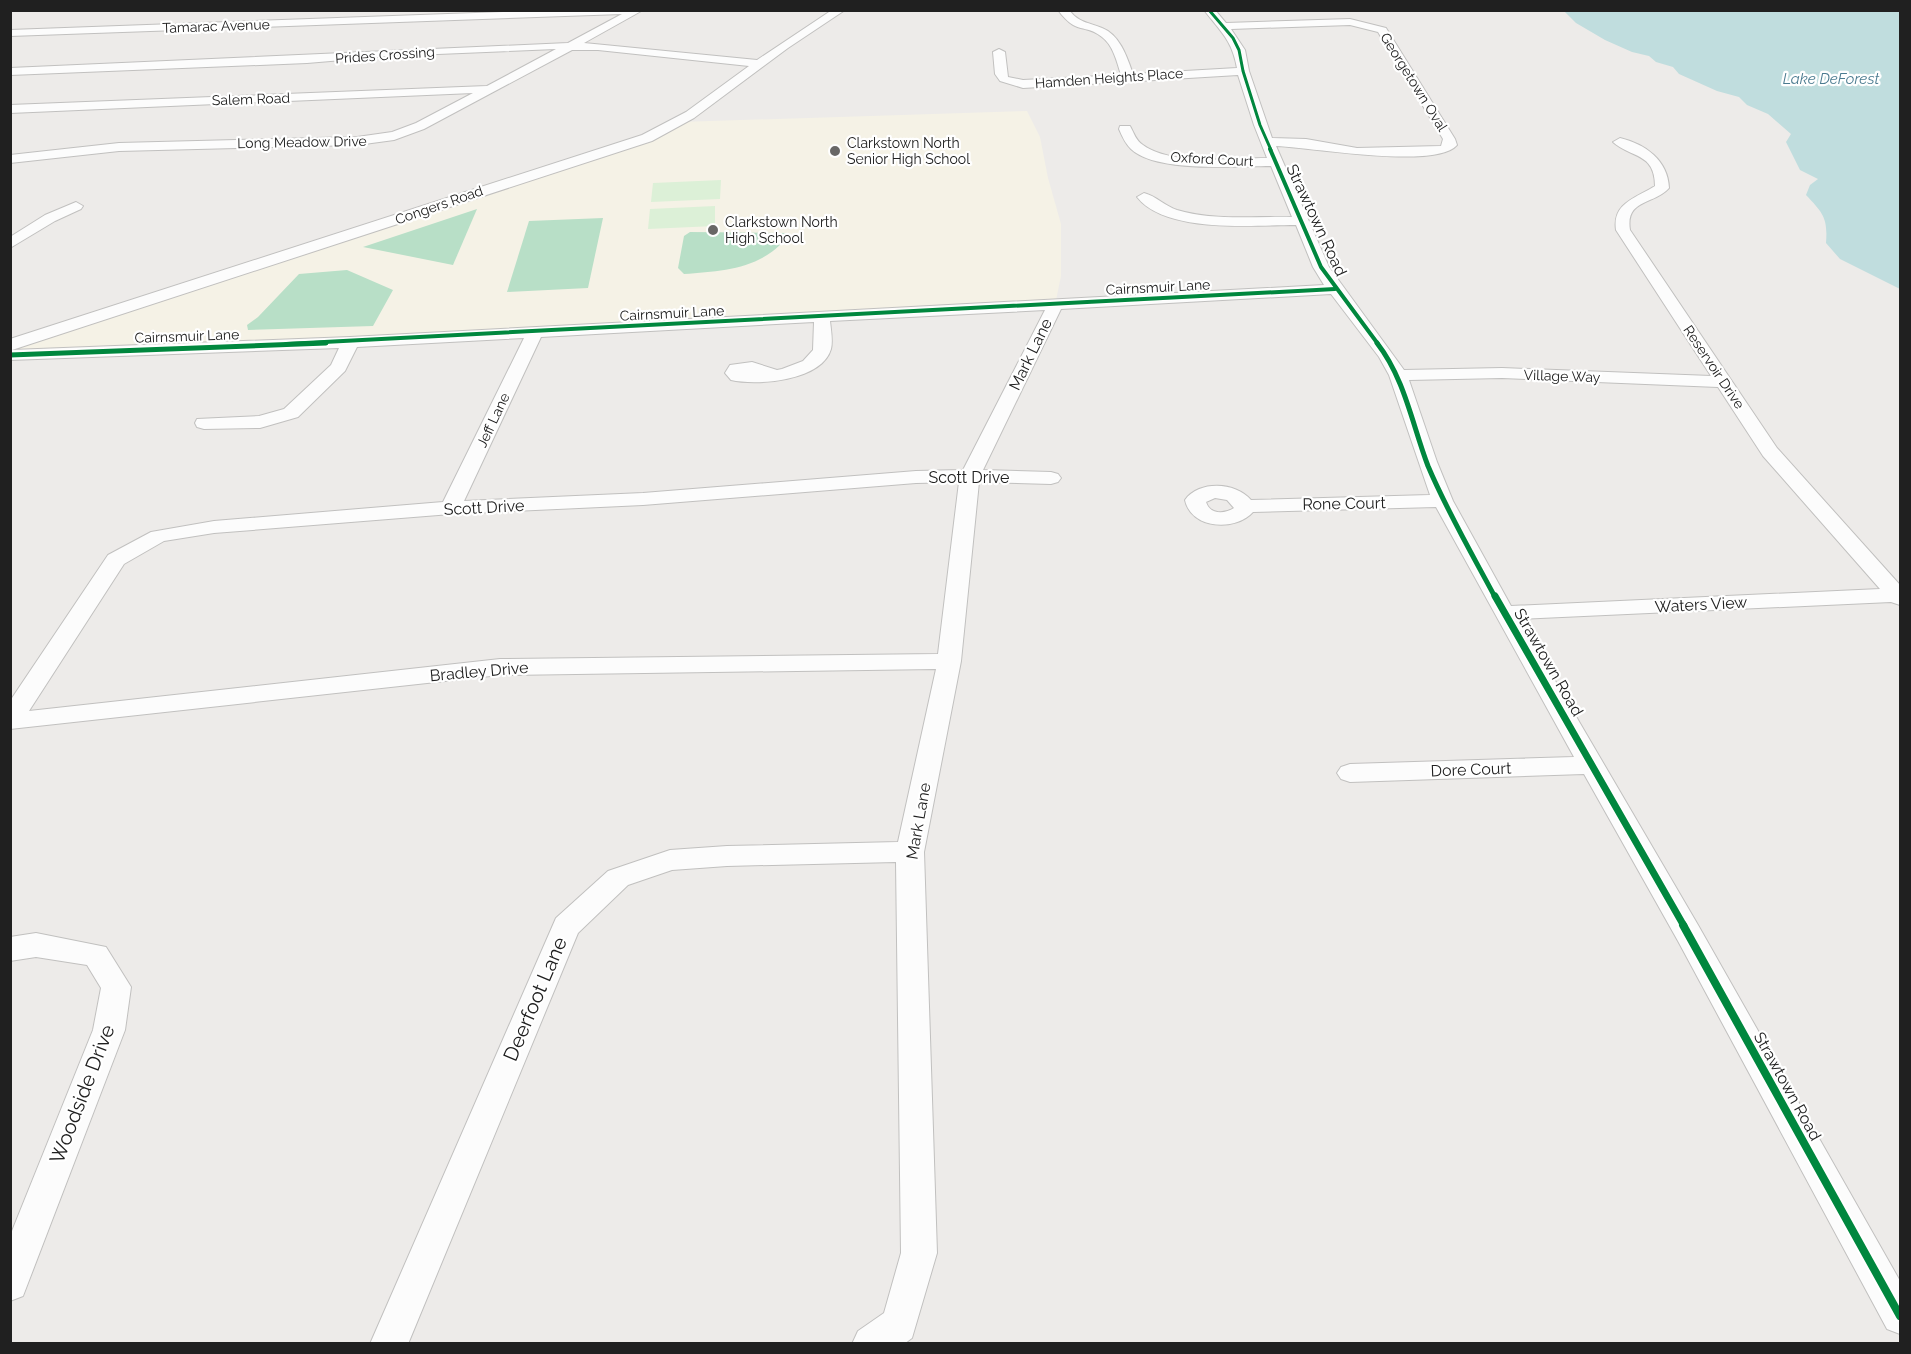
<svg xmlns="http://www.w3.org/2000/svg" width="1911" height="1354" font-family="Raleway,sans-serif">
<rect width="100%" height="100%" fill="#edebe9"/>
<path fill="#f5f2e6" d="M1027,111L1040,137L1048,178L1061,224V276L1055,305L11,355L10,345L626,145L679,122Z"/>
<g fill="#dcf0d7">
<path d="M721,180L720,199L651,202L653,183Z"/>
<path d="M715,206V226L648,229L650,209Z"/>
</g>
<g fill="#b8dfc7">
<path d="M477,209L453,265L363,247Z"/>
<path d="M603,218L588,288L507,292L529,221Z"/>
<path d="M690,232L790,233C765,269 724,271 684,274L678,268L684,236Z"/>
<path d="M347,270L393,290L373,326L248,330L247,325L258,317L299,274Z"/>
</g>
<path fill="#c0ddde" d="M1564,11H1900V289L1840,259L1826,243C1828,218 1823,213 1806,195L1810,185L1818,179L1800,170L1786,142L1791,134L1768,114L1747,105L1739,97L1717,91L1679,74L1673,67L1656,62L1649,56L1632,52L1605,40L1576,23Z"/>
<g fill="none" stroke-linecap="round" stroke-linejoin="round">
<g stroke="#c1c0bf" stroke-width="2">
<g id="minor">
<path d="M557,10H643L584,43L757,60L832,10H845L788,48L694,118L652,141L12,350L350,337L1324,285L1313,267L1296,225C1253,225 1166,234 1137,197L1144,193C1156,196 1165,206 1177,210C1213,221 1255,216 1292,217L1271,166C1237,166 1156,173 1131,149C1125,143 1122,136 1119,129L1120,126H1130C1134,133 1136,141 1143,145C1172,166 1233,158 1267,158L1254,125L1238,75L1023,88L1000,81L995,74L993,52L999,49L1005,52L1008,77L1023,80L1121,75C1117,62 1113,45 1102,37C1085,23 1077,36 1058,10H1069C1079,23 1088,22 1102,28C1120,35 1127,57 1133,74L1237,68C1232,40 1221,32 1204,10H1215L1226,23L1350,19L1386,28L1455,139L1457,145C1436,170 1309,147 1276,146L1329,267L1404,370L1502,368L1711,376L1616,230C1612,203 1636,198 1655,186C1655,152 1630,158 1613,142L1620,138C1645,144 1668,160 1669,188C1654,205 1625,199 1630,230L1777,448L1900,585V605L1891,602L1519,619L1698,925L1900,1281V1334L1887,1329L1678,941L1584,774L1350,782L1341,779L1337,773L1341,767L1350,764L1574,757L1436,507L1253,512C1235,532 1191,529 1185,500C1199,480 1236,482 1251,500L1430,495L1389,375L1379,357L1331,294L1061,309L983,470L1051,472L1058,474L1061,478L1058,482L1051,484L979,482L961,661L924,852L937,1253L912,1338L904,1344H852L858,1331L884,1313L901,1253L896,862L727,866L672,870L628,885L578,933L408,1344H370L556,918L608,871L670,850L727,846L898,842L936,669L500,675L10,729V701L108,555L151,532L214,521L443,502L524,338L357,347L345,371L298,417L260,428L204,429L197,427L195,423L197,419L259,416L284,409L331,365L339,348L10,360V339L642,135L686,112L749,66L598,50H572L424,129L394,140L357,145L119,151L10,163V155L119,143L357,137L392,132L416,123L473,93L10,113V105L487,86L556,49L390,56L307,63L10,75V68L568,43L622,14L10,36V30ZM1350,25L1378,32L1443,139L1441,146L1357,148L1306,139L1272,138L1249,71L1245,50L1231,29ZM1045,310L963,470L916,471L643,493L464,501L541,337L814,322L813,350L803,361L782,369L777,370L752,362L730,365L725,373L731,380C757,386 822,381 831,349C833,341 831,330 830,321ZM1502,378L1718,387L1763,456L1880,589L1511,606L1453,501L1437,462L1409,380ZM959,482L938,654L500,659L29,711L124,564L164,541L214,533L451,514L643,505L916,483ZM1215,498L1227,500L1234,508C1225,514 1210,515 1206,502Z"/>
<path d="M76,202L83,206L81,209L55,221L10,248V237L45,215Z"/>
<path d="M36,933L106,947L131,987L125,1030L28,1283L23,1296L10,1301V1236L93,1030L101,988L87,965L36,957L10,961V937Z"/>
</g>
</g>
<use href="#minor" fill="#fcfcfc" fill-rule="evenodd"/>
<g stroke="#fff" stroke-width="4.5">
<path id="cycleway-far4" d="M1209,10L1233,38L1239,50L1243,71L1260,125L1271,150"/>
</g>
<g stroke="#fff" stroke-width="6">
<g id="cycleway-far3">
<path d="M1270,149L1321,267L1378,344"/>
<path d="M286,344L1335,289"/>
</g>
</g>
<g stroke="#fff" stroke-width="8">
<g id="cycleway-far2">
<path d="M1377,343C1405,379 1412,424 1428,466C1447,511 1472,554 1495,597"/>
<path d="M10,355L326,343"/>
</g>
</g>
<g stroke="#fff" stroke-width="10">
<path id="cycleway-far1" d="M1495,596L1684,926"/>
</g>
<g stroke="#fff" stroke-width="12">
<path id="cycleway" d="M1683,925L1900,1316"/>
</g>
<use href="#cycleway-far4" stroke="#00873e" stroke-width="3"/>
<use href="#cycleway-far3" stroke="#00873e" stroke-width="4"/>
<use href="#cycleway-far2" stroke="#00873e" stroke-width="5"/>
<use href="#cycleway-far1" stroke="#00873e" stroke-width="7"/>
<use href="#cycleway" stroke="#00873e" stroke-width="8"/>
</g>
<g fill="#686766" stroke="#fff" stroke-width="2">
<circle cx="835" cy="151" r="6"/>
<circle cx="713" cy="230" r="6"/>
</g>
<g text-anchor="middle" stroke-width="4.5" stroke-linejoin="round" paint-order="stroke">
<g font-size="14" fill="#202020" stroke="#fff">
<text transform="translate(216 26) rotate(-2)" y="5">Tamarac Avenue</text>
<text transform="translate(385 55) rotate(-4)" y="5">Prides Crossing</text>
<text transform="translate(1109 78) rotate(-4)" y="5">Hamden Heights Place</text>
<text transform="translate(1414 82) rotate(58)" y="5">Georgetown Oval</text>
<text transform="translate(251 99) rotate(-2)" y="5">Salem Road</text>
<text transform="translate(302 142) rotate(-1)" y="5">Long Meadow Drive</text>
<text transform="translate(1212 159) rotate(3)" y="5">Oxford Court</text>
<text transform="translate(439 205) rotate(-19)" y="5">Congers Road</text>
<text transform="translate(1158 287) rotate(-3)" y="5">Cairnsmuir Lane</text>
<text transform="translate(672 313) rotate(-3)" y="5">Cairnsmuir Lane</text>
<text transform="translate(187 336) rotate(-2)" y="5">Cairnsmuir Lane</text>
<text transform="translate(1714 367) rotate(56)" y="5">Reservoir Drive</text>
<text transform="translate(1562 376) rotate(2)" y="5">Village Way</text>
<text transform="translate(493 420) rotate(-65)" y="5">Jeff Lane</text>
</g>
<g font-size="14" fill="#202020" stroke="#fff" text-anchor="start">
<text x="847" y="148">Clarkstown North<tspan x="847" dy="16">Senior High School</tspan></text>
<text x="725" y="227">Clarkstown North<tspan x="725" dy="16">High School</tspan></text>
</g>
<g font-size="15" font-style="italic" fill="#4b7b90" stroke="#fff">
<text x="1831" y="84">Lake DeForest</text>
</g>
<g font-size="16" fill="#202020" stroke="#fff">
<text transform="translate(1317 220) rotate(65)" y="6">Strawtown Road</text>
<text transform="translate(1030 354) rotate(-64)" y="6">Mark Lane</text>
<text x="969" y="483">Scott Drive</text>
<text transform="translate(1344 503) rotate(-1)" y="6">Rone Court</text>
<text transform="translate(484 507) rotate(-3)" y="6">Scott Drive</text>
<text transform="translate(1701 604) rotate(-3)" y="6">Waters View</text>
<text transform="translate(1549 662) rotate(60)" y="6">Strawtown Road</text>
<text transform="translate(479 671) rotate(-5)" y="6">Bradley Drive</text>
<text transform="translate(1471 769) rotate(-2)" y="6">Dore Court</text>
<text transform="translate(918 821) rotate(-80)" y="6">Mark Lane</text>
<text transform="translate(1788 1086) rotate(61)" y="6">Strawtown Road</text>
</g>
<g font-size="20" fill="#202020" stroke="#fff">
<text transform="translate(535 999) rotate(-67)" y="7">Deerfoot Lane</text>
<text transform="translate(82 1094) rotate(-69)" y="7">Woodside Drive</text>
</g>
</g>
<rect width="1911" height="1354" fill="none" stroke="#202020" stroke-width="24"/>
</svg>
